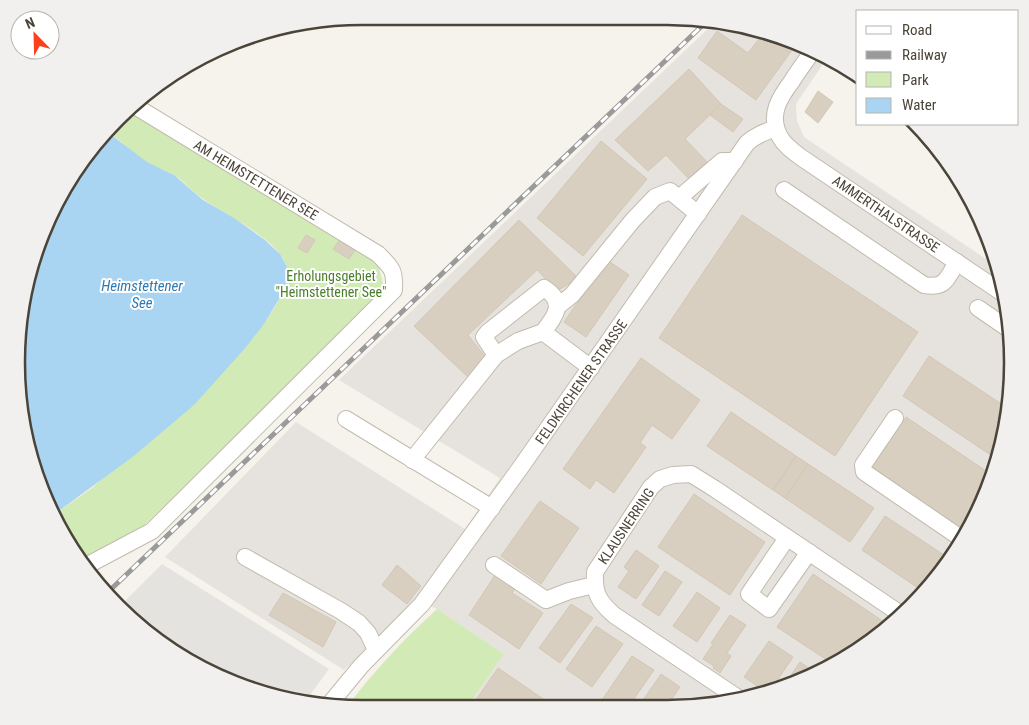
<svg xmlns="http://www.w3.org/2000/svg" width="1029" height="725" font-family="'Roboto Condensed',sans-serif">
<rect width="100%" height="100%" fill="#f6f3ec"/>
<path fill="#e6e2dd" d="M714,23H734L827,58L796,104L797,121L804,137L998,267L1010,317L1012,385L1001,452L977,515L941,573L895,623L819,673L712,706L467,707L504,654L437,609L415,599L386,632L344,670L165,557L296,422L465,529L500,478L339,380Z"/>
<g fill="#d2eab5">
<path d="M132,108L358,247L379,267L385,293L323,360L142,527L82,560L52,516L92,488L247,346C260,329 293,289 286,266C278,238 224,215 202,198C192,191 183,180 172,174C164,169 153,167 145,161C132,152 120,140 106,131Z"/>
<path d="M437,609L504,654L467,707L346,708C373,672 404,639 437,609Z"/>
</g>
<path fill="#e5e3e0" d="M162,564L329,669L305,702L273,697L210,673L152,637L119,607Z"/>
<path fill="#a9d4f2" d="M106,131L147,162L174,175L203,200L234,218L265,240L280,254L287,267L286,283L282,294L264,324L247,346L194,405L135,455L52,516L19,408V317L43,230L102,134Z"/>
<g fill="#d8cfc1" stroke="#d3c7b4">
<path d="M717,31L748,53L763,34L795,46L756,100L698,58Z"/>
<path d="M689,69L721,104L685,139L708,163L689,179L666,155L648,171L615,140Z"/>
<path d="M818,91L833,102L818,123L805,112Z"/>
<path d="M721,104L743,119L733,132L710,115Z"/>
<path d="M601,141L647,179L583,256L537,218Z"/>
<path d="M742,215L918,332L835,456L659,338Z"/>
<path d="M519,220L578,278L557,291L537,270L468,335L487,359L469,378L414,326Z"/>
<path d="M306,235L315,240L307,253L298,248Z"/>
<path d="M342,237L357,247L349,259L333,249Z"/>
<path d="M607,260L629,275L586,337L564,322Z"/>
<path d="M929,356L1003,405L1011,393L1001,452L998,460L903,396Z"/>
<path d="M641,358L700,400L672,439L652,425L640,443L646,447L614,493L596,480L590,489L563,469Z"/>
<path d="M731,412L796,456L773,490L707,446Z"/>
<path d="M906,417L992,475L987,488L959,530L870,470Z"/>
<path d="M796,456L808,464L785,498L773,490Z"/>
<path d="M808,464L874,508L850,542L785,498Z"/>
<path d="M694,494L765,542L730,595L658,547Z"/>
<path d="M540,501L579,528L541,584L501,556Z"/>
<path d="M885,516L950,559L941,573L924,592L862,550Z"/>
<path d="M636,550L659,566L636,599L618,587L629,571L624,567Z"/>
<path d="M397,565L421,586L407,604L382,585Z"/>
<path d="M665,571L682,582L659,616L642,605Z"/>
<path d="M497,572L517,585L512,593L543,613L519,649L469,615Z"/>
<path d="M813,574L890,626L833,664L777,627Z"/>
<path d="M697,592L720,608L697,642L673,626Z"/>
<path d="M283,593L336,622L323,647L269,615Z"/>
<path d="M571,604L593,618L560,663L539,648Z"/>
<path d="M730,615L746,625L727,653L731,656L720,673L713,668L714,666L703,659L713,644L711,643Z"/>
<path d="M596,626L623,644L592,687L566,669Z"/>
<path d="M769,641L793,657L772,688L763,690L744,677Z"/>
<path d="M632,656L654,670L629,706H604L600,703Z"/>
<path d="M800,662L818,674L785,684Z"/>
<path d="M498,668L555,707H471Z"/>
<path d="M661,674L680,687L667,706H639Z"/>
</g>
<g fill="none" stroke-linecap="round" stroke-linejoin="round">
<g stroke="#c2bbae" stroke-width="18">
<g id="minor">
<path d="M812,52C805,62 798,71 792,81C779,98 768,116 780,137C785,146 794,152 802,158L1004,294"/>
<path d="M784,190L924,285C946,289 947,278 957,262"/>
<path d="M679,198L722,161H735"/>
<path d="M557,307L572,295L633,220L655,197L670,191L698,214"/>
<path d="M978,308L1010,330"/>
<path d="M543,332C556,316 566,302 544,288L488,332L484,337L496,355L518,341L543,332L591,368"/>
<path d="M895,418L863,465L864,472L962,539"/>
<path d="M346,419L492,508"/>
<path d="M412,460L496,355"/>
<path d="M787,538L749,594L769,609L809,552"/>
<path d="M245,557L341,611L359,623L368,633L376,650"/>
<path d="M494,565L546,600L569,591L594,585"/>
<path d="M86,566L152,531L394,290C395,270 392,268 378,254L135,106"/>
<path d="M738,698L614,615C598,601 594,593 595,572L651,487L660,479L673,475L691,474L715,489L902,615"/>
<path d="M328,706L361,666L422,604L523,464L747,143C756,135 765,132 776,128"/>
</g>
</g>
<use href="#minor" stroke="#fff" stroke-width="16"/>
<g stroke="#9a9a9a" stroke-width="5">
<path id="rail" d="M106,594L706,22"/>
</g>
<use href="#rail" stroke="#fff" stroke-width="3" stroke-dasharray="9" stroke-linecap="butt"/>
</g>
<g text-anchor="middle" stroke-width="4" stroke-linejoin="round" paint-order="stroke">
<g font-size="14" fill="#4b4439" stroke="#fff">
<text transform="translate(256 180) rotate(31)" y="5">AM HEIMSTETTENER SEE</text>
<text transform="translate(886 214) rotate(34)" y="5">AMMERTHALSTRASSE</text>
<text transform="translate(581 382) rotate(-55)" y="5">FELDKIRCHENER STRASSE</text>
<text transform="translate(626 526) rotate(-56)" y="5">KLAUSNERRING</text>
</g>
<g font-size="14" fill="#4a7f2a" stroke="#fff">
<text x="331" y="281">Erholungsgebiet<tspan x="331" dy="16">"Heimstettener See"</tspan></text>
</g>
<g font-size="15" font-style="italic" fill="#2e7ab2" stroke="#fff">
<text x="142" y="291">Heimstettener<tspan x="142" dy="17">See</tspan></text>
</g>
</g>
<path d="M0 0H1029V725H0ZM362 25H667A337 337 0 0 1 1004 362V363A337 337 0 0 1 667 700H362A337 337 0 0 1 25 363V362A337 337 0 0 1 362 25Z" fill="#f1f0ef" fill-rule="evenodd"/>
<path fill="none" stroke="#4b4439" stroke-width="2.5" d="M362 25H667A337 337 0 0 1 1004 362V363A337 337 0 0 1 667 700H362A337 337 0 0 1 25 363V362A337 337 0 0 1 362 25Z"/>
<rect x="856" y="10" width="162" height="115" fill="#ffffff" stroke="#b7b4b0"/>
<rect x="866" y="26" width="25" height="8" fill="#ffffff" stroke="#b7b4b0"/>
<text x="902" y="35" font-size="15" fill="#4b4439">Road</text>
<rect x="866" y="51" width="25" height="8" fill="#9a9a9a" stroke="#b7b4b0"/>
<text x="902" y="60" font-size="15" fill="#4b4439">Railway</text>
<rect x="866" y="72" width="25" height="15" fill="#d2eab5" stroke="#b7b4b0"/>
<text x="902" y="85" font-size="15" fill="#4b4439">Park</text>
<rect x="866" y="98" width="25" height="15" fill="#a9d4f2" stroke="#b7b4b0"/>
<text x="902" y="110" font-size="15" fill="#4b4439">Water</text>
<g transform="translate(35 35) rotate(337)"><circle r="24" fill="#ffffff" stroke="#b7b4b0"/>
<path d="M0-4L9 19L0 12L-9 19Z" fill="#fc3f1d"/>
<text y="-8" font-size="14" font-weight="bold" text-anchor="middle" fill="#4b4439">N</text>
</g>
</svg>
